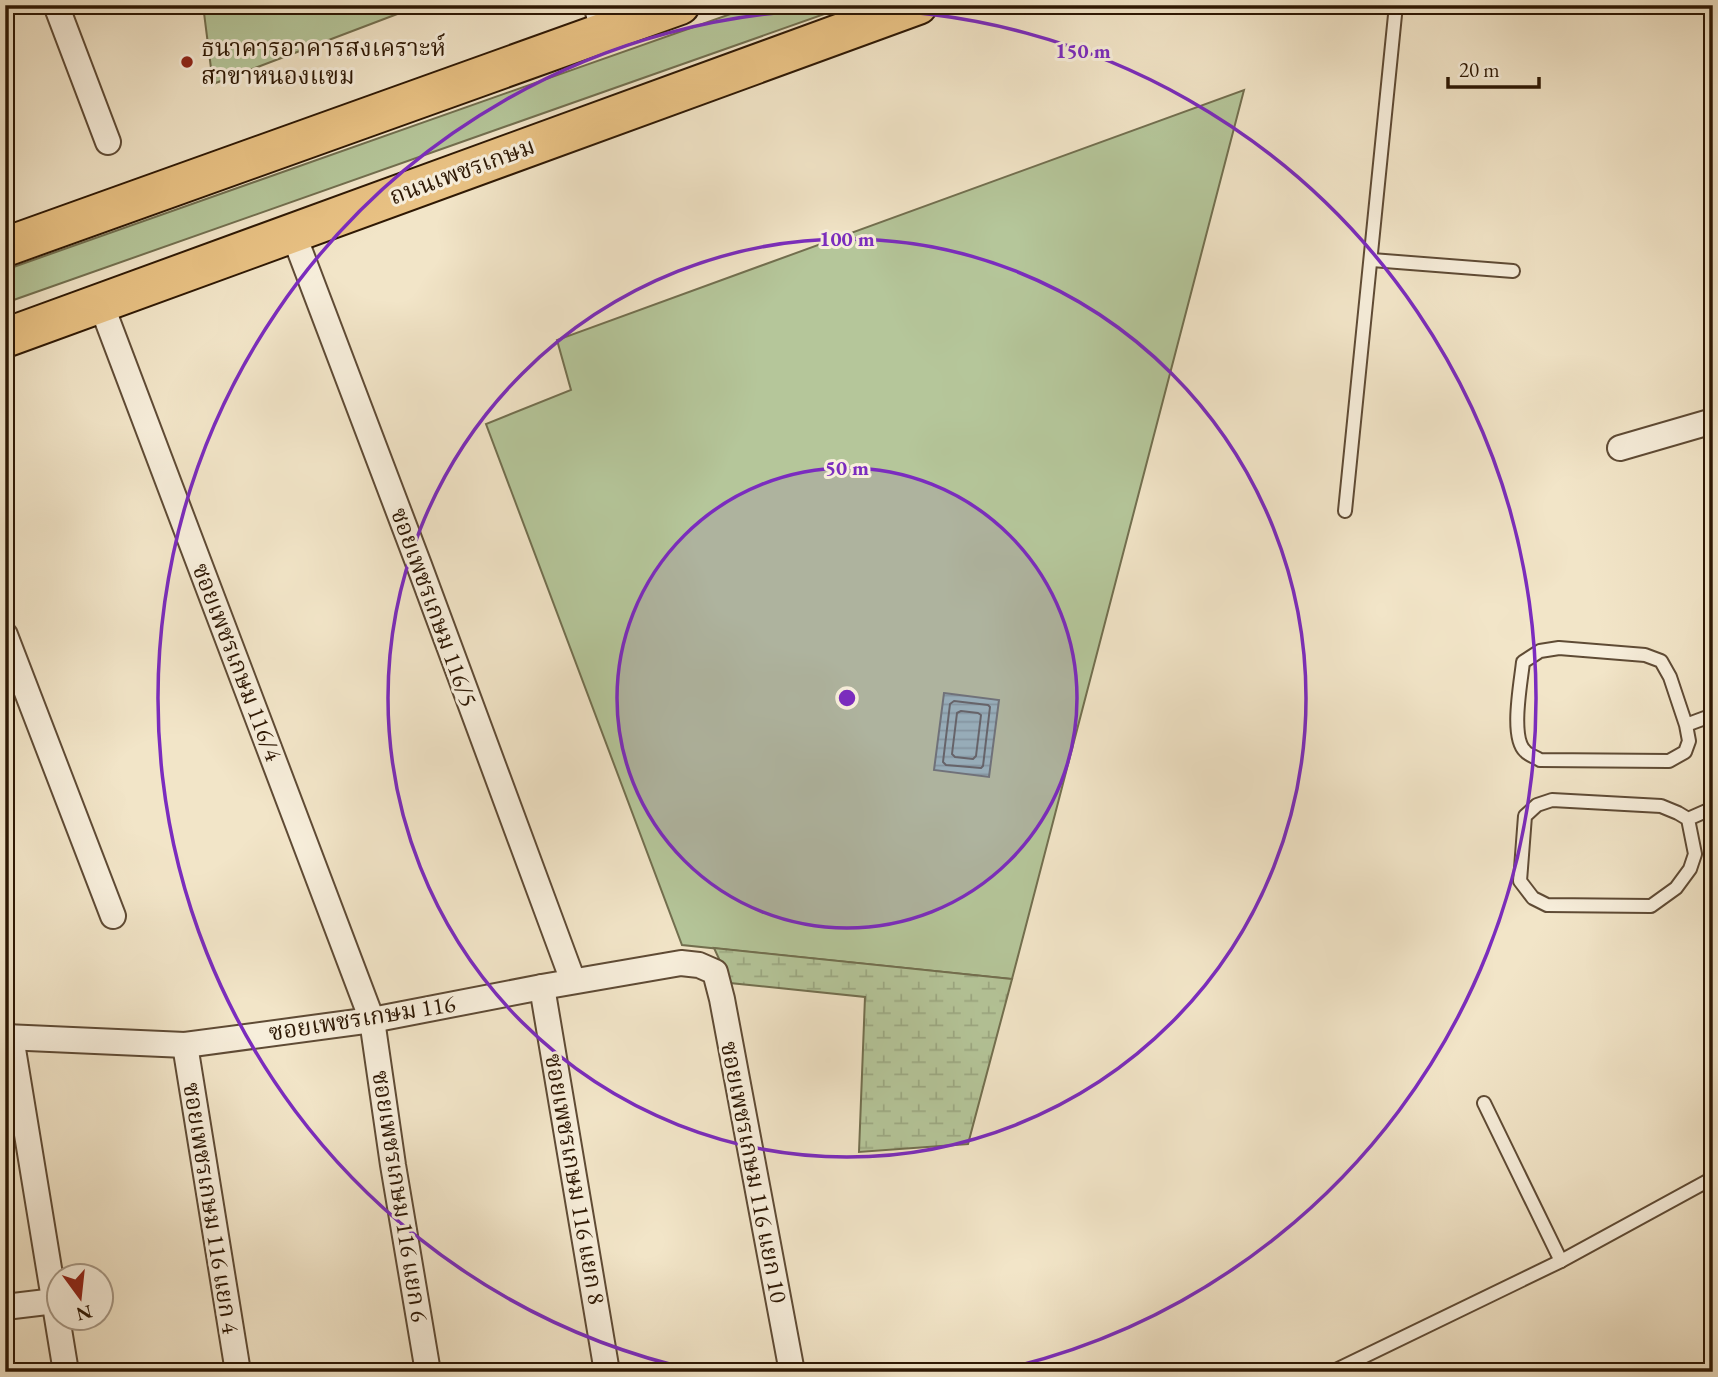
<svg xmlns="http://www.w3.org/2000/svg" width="1718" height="1377" font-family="'EB Garamond','Noto Serif Thai',serif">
<defs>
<pattern id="wetland-marsh" width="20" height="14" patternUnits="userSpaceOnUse" patternTransform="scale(1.75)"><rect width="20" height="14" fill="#b5c69a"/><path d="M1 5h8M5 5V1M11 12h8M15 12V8" fill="none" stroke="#9ca983"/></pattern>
<pattern id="water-rules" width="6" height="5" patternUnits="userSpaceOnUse" patternTransform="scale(1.75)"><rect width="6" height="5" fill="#9bbfb8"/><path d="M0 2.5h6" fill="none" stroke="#86a39d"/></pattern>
</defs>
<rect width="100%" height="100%" fill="#f2e5c8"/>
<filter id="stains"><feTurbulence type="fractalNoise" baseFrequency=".00286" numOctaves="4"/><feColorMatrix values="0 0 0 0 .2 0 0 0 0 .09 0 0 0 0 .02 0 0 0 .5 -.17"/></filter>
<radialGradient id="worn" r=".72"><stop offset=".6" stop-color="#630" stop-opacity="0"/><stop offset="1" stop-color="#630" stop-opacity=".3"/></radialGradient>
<g fill="#b5c69a" stroke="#726f4f" stroke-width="2">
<path d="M203,5H421L213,84Z"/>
<path d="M756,5H850L5,303V270Z"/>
<path d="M1244,90L1012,979L682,945L486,424L571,390L557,340Z"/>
</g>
<path fill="url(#wetland-marsh)" stroke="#726f4f" stroke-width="2" d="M714,948L1012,979L968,1144L859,1152L865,997L730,983Z"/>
<path fill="url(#water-rules)" stroke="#6f7c70" stroke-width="2" d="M944,693L999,700L989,777L934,770Z"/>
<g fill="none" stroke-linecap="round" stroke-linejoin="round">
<g stroke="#646c5e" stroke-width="2">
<path d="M954,701L988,705L990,707L983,766L981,768L946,765L943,762L950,704Z"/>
<path d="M961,711L978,713L981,715L976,756L973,759L955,757L952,754L957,713Z"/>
</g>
<g stroke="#5f4b35" stroke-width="16">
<g id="lane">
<path d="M590,5L597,32"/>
<path d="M1372,260L1513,271"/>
<path d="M1345,511L1396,5"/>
<path d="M1686,725L1689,741L1685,752L1669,761L1540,760C1536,757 1528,755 1525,751C1510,737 1521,682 1523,662L1540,651L1559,648L1645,655L1661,661L1670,677L1686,725L1713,715"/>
<path d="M1688,819L1695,854L1690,869L1676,888L1651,906L1547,905L1533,898L1520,881L1525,816L1537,805L1552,800L1661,806L1678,813L1688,819L1713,808"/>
<path d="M1484,1103L1561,1261"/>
<path d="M1332,1372L1561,1261L1713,1178"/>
</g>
</g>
<g stroke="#5f4b35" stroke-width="28">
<g id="street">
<path d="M56,5L108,142"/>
<path d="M293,233L419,565L573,981"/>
<path d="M101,304L372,1020L393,1165L428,1372"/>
<path d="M1620,448L1713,421"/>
<path d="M5,635L113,916"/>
<path d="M542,987L607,1372"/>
<path d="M5,1037L185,1045L372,1020L542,987L681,963L699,965L715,972L722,999L792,1372"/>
<path d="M11,1037L66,1372"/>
<path d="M185,1045L238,1372"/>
<path d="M5,1307L55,1301"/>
</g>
</g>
<g stroke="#2e1804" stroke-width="42">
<g id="primary">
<path d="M5,247L680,5"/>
<path d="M5,338L918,5"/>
</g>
</g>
<use href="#lane" stroke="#f7eedb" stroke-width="12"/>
<use href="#street" stroke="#f7eedb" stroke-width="24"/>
<use href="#primary" stroke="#e9c284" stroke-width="38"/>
</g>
<circle cx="847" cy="698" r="230" fill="#7b2cbf" fill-opacity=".12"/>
<g fill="none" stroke="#7b2cbf" stroke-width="3.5">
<circle cx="847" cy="698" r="230"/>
<circle cx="847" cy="698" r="459"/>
<path d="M698 1371A689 689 0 1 1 996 1371"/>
</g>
<circle fill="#8f2418" stroke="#f7eedb" stroke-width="2.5" cx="187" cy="62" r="7"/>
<g text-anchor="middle" stroke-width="6" stroke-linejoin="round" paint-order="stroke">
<g font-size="24" fill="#2e1804" stroke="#f7eedb" text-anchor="start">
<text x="201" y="56">ธนาคารอาคารสงเคราะห์<tspan x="201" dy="28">สาขาหนองแขม</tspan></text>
</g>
<g font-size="24" fill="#2e1804" stroke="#f7eedb">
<text transform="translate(462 171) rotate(-20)" y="8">ถนนเพชรเกษม</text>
<text transform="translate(434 607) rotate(70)" y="8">ซอยเพชรเกษม 116/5</text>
<text transform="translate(237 662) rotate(69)" y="8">ซอยเพชรเกษม 116/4</text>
<text transform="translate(362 1018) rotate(-9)" y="8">ซอยเพชรเกษม 116</text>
<text transform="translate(754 1172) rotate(79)" y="8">ซอยเพชรเกษม 116 แยก 10</text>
<text transform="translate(575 1179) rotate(80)" y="8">ซอยเพชรเกษม 116 แยก 8</text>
<text transform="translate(400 1196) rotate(81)" y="8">ซอยเพชรเกษม 116 แยก 6</text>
<text transform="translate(211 1208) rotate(81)" y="8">ซอยเพชรเกษม 116 แยก 4</text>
</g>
</g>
<circle cx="847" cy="698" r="10" fill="#7b2cbf" stroke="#f7eedb" stroke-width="3.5"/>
<g font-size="21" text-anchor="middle" font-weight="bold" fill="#7b2cbf" stroke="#f7eedb" stroke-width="6" stroke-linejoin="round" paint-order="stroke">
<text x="1083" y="58">150 m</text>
<text x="847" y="246">100 m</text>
<text x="847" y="475">50 m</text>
</g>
<rect width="1718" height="1377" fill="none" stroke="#f2e5c8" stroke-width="28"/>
<rect x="7" y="7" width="1704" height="1363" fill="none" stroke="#2e1804" stroke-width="3.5"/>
<rect x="14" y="14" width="1690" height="1349" fill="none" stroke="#2e1804" stroke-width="2"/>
<g transform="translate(80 1297) rotate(165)"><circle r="33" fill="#f7eedb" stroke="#a79885" stroke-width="2"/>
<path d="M0-5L12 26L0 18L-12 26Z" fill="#8f2418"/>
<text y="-10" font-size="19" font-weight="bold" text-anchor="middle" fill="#2e1804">N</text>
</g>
<path d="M1448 77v10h91v-10" fill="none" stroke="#2e1804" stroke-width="3.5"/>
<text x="1459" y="77" font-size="21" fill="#2e1804" stroke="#f7eedb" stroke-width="5" paint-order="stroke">20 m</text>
<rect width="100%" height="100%" filter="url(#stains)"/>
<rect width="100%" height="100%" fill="url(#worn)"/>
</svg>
